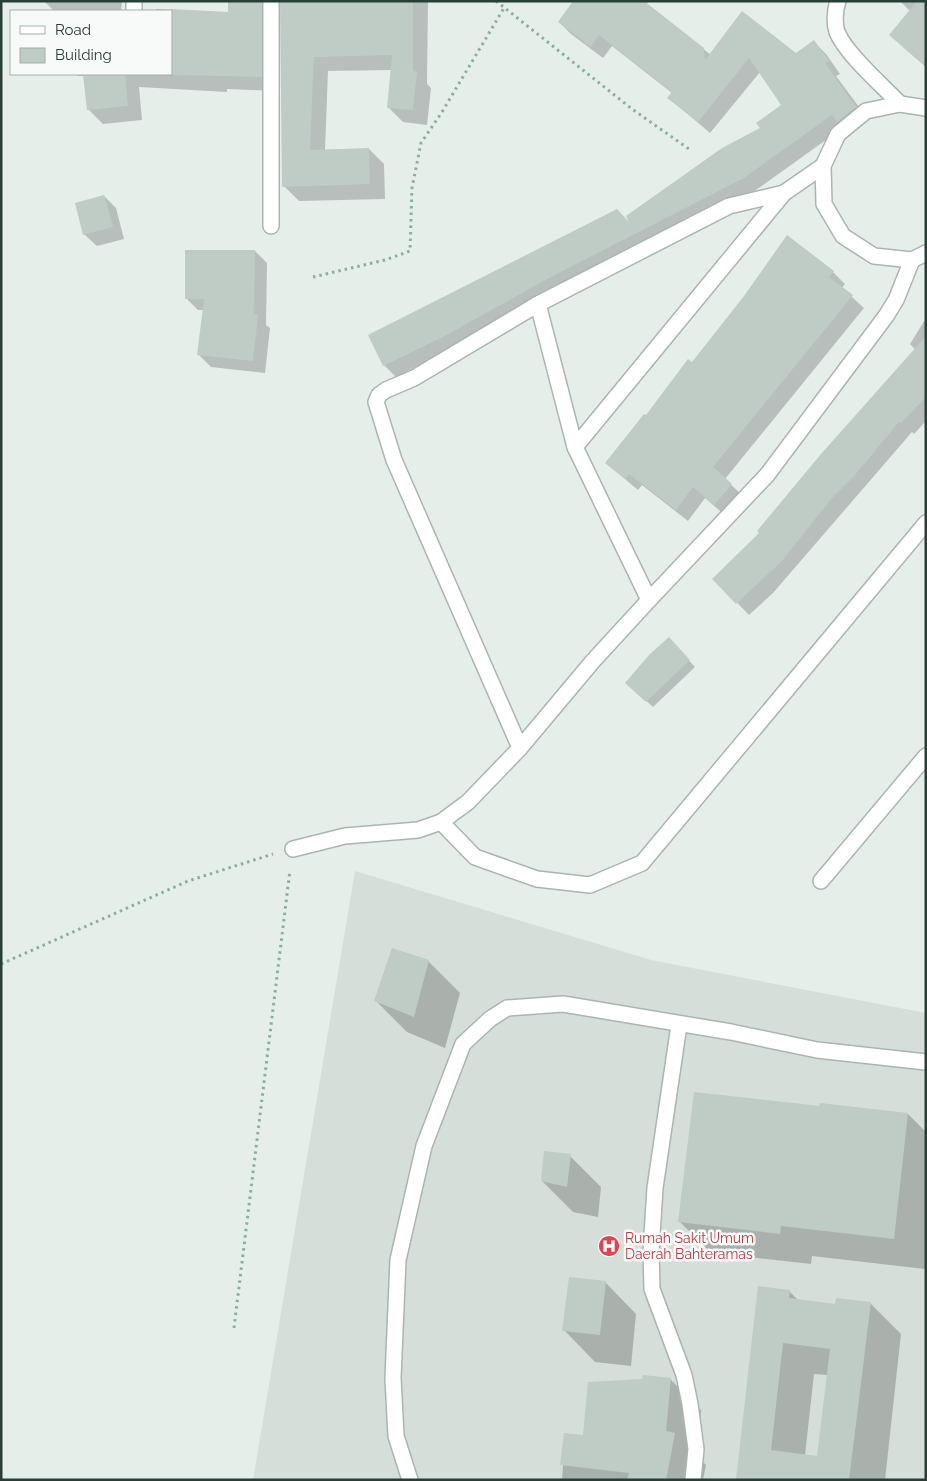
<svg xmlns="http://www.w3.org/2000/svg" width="927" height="1481" font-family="Raleway,sans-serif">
<rect width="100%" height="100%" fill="#e6eeea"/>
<path fill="#d5ded9" d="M355,871L651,960L926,1013V1480H253Z"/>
<g fill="#0003" fill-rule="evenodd">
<path d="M44,1H122L121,11H54Z"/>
<path d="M230,1H428L427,84L431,88L427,125L403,122L388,107L392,70L328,71L325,150L369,149L384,164L385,199L299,201L284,186L282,7L276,16V91L227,89V92L139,87L142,120L103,124L88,109L84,76H78L76,74H171V11H156V9L229,13Z"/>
<path d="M574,1H649L646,4L711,55L796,54L814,42L826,54L840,74L836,76L868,119L844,127L756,190L396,377L384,365L370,336L632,226L761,128L782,105L760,72L710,133L669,98L672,93L612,46L603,58L571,34L559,22Z"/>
<path d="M900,1H926V67L903,47L910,11Z"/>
<path d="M104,196L116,208L124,239L97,246L84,234Z"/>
<path d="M255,251L267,263L266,325L270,328L265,373L211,367L199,355L204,310H198L186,298Z"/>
<path d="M833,272L845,284L842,288L864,308L725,479L743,496L726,516L705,498L688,521L642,485L638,490L606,463L692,364Z"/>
<path d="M926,318V421L914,434L912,432L773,593L749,615L714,579L761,533L915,349L910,344Z"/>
<path d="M675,645L695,667L653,707L627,683Z"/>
<path d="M428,961L460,993L445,1048L407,1032L376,1001Z"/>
<path d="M908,1114L926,1132L925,1269L812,1256L811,1264L711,1253L680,1222Z"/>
<path d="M570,1156L601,1187L598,1217L573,1212L542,1181Z"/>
<path d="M605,1282L636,1314L631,1366L595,1362L564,1330Z"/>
<path d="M789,1291L798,1300L836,1305L870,1303L901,1334L885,1480H737ZM814,1374L828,1375L818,1457L805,1455Z"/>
<path d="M670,1379L701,1410L698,1457L706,1465L703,1480H562L565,1435L584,1437L643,1380Z"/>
</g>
<g fill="#bfcbc5" fill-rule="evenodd">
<path d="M228,1H262V77L171,75V9L228,12Z"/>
<path d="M280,1H413V71L417,72L413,110L387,108L392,55L314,57L310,150L369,148L370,184L282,187Z"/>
<path d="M573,1H644L704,48L705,60L742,11L796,53L814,40L829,61L825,63L856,107L837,122L832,115L744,178L549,278L443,337L383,366L368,335L617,209L629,222L626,216L722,148L760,128L756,123L781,105L749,58L698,122L667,98L672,92L599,35L591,47L558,22Z"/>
<path d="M917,1H926V67L889,35Z"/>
<path d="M83,74H125L128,106L87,110Z"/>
<path d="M104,195L113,227L83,235L75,203Z"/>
<path d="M787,235L834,271L829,277L853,295L713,467L732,484L714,505L693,487L676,510L629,474L625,479L605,463L644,414L646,415L688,359L692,362L744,296Z"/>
<path d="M185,250H255L254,314L258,315L253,361L197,355L204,299H185Z"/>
<path d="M926,336V397L901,423L899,422L855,475L831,499L782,561L736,604L712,579L759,533L757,531L821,454Z"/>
<path d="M669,637L690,660L646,702L625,683L649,655Z"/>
<path d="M392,948L429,960L414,1017L374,1001Z"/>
<path d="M694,1092L819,1106L820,1103L908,1113L894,1239L781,1226L780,1234L678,1222Z"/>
<path d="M544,1151L571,1154L567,1187L541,1181Z"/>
<path d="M569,1277L606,1281L600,1335L562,1331Z"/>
<path d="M758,1286L790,1290L789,1298L835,1304L836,1298L871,1302L849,1480H736ZM783,1343L830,1349L817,1456L771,1450Z"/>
<path d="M643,1375L671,1378L666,1431L675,1433L666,1480H627L629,1473L560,1465L564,1433L583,1435L588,1382L642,1379Z"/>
</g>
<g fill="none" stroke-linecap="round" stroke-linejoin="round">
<g stroke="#a9b6b0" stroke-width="18">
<g id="minor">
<path d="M134,1V11"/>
<path d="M271,1V226"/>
<path d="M838,1C835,10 834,23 837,32C846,54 883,86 900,104"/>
<path d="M926,108L900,104L866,111L838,134L823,166L824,204L843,236L874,256L912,260L926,253"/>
<path d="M538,304L575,447L649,600"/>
<path d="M575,447L784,193"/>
<path d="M520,748L394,460L376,402L379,395L386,390L414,378L538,304L729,206L784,193L823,166"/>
<path d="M441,822L475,857L537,879L590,885L642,863L926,523"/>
<path d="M293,849L345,836L418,830L441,822L468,802L520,748L593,661L649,600L767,475L886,316L896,300L912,260"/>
<path d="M821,881L926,756"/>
<path d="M679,1025L655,1188L651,1251L652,1289L684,1375L690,1404L696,1449L693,1480"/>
<path d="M410,1480L396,1436L393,1378L398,1260L424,1146L463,1044L490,1019L507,1008L563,1004L731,1032L817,1050L926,1062"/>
</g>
</g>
<g stroke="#8aae9f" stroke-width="3" stroke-dasharray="2.5 4" stroke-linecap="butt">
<path d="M496,1L632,109L689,149"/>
<path d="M313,277L385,260L410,251L412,188L421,143L442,112L504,8"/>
<path d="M1,964L188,881L273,854"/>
<path d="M234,1328L290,870"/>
</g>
<use href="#minor" stroke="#fff" stroke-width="15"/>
</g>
<defs>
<g id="hospital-disc" transform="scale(1.125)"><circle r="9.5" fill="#e0444e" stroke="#f7faf8"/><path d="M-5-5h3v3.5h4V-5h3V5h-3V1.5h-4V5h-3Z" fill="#fff"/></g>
</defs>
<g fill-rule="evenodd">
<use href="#hospital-disc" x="609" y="1246"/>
</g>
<g text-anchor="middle" stroke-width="5" stroke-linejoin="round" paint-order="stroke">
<g font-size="14" fill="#be3a42" stroke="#f7faf8" text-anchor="start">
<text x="625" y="1243">Rumah Sakit Umum<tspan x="625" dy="16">Daerah Bahteramas</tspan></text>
</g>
</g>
<rect width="927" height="1481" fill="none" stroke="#273f36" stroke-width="5"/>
<rect x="10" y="10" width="162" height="65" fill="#f7faf8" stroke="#a4afaa"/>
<rect x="20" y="26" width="25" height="8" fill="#ffffff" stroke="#a4afaa"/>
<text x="55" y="35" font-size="15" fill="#273f36">Road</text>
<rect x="20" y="48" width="25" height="15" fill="#bfcbc5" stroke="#a4afaa"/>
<text x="55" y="60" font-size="15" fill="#273f36">Building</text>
</svg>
